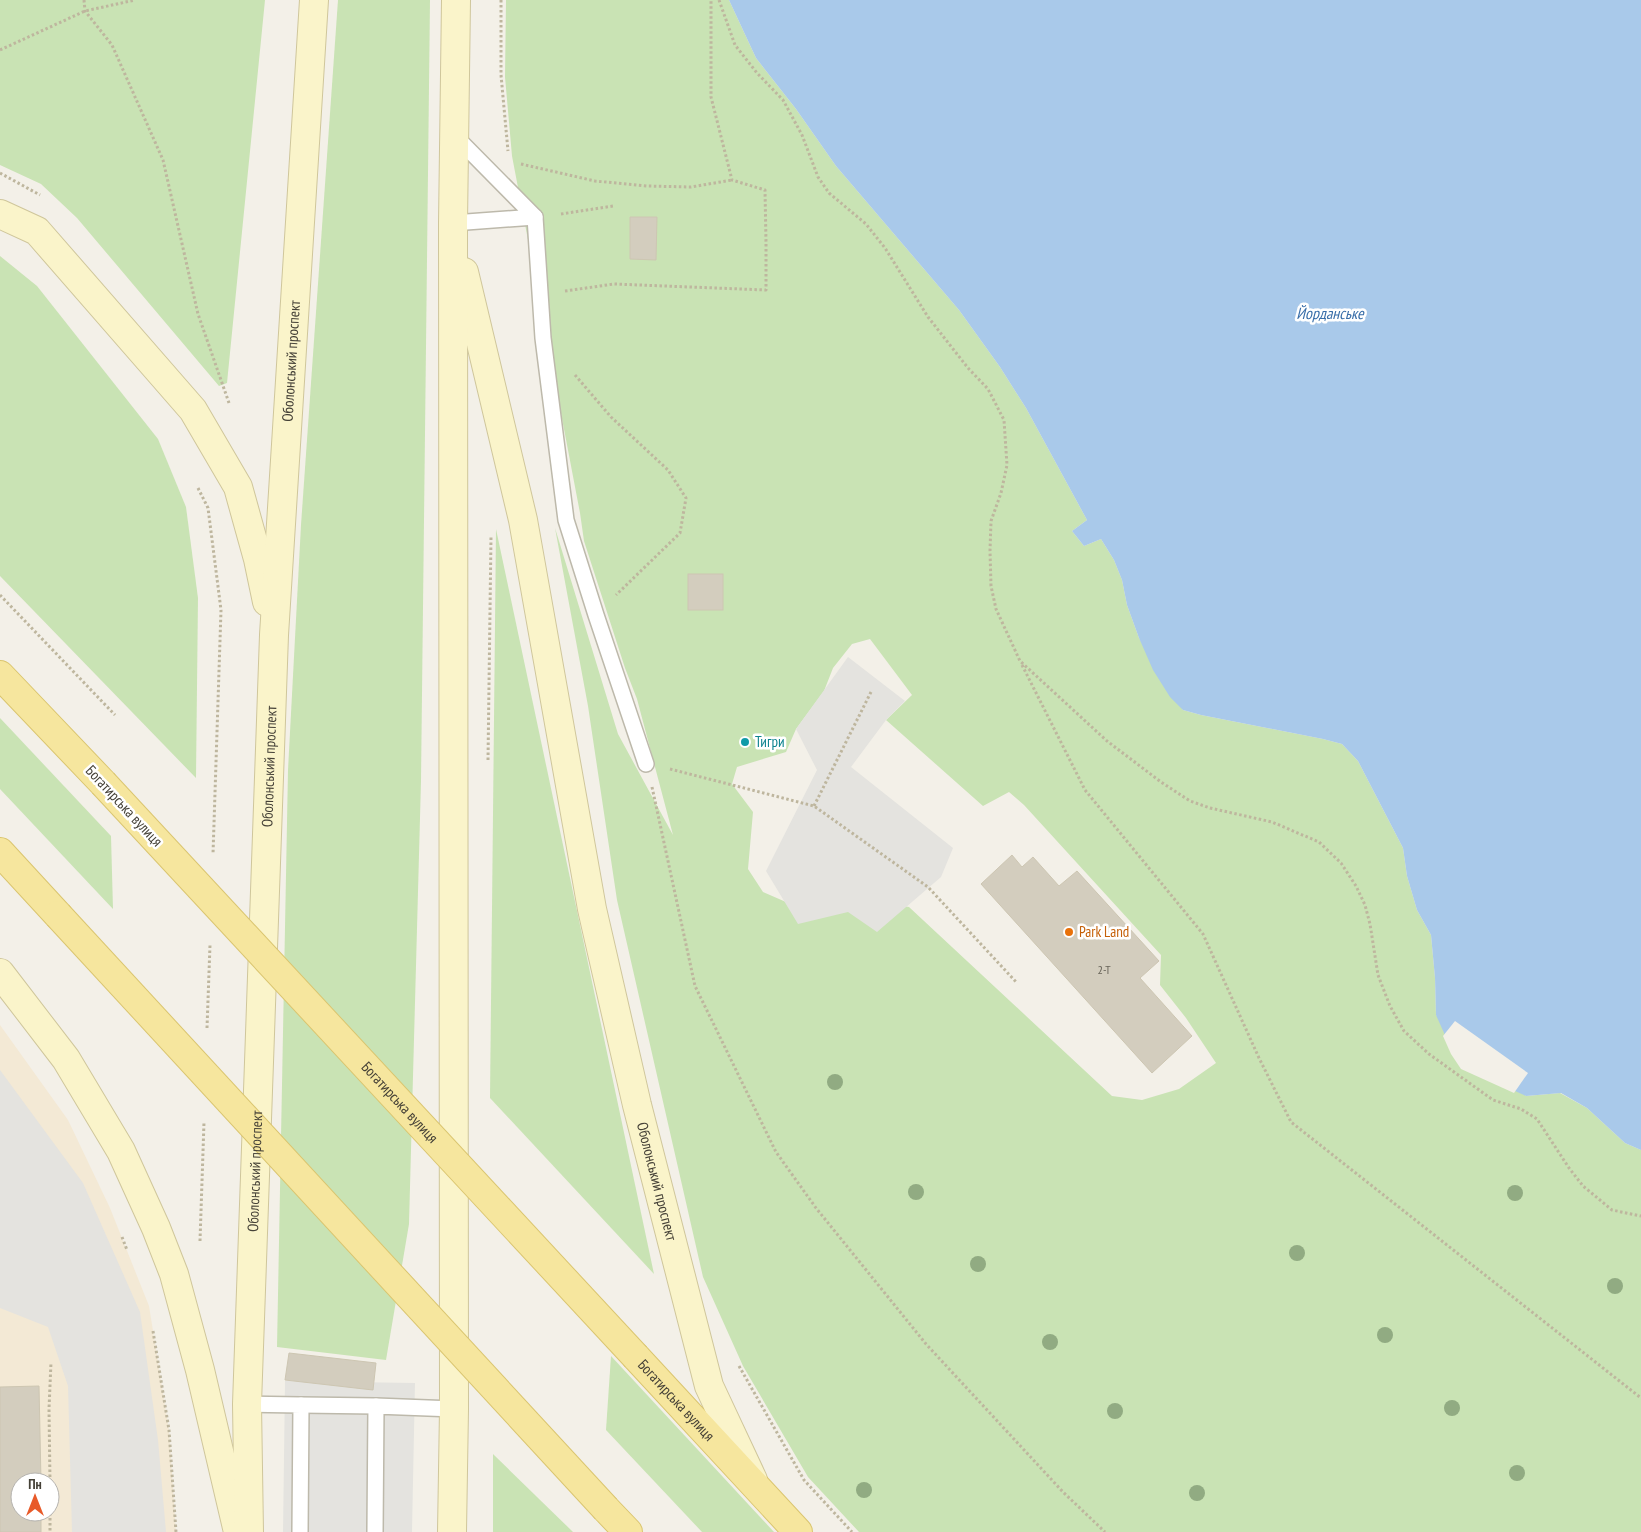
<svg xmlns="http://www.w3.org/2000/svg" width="1641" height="1532" font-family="'PT Sans Narrow',sans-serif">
<rect width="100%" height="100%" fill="#f3f0e8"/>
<path fill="#f3e9d5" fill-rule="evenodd" d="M0,1025L68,1120L110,1208L149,1306L169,1430L176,1532H0ZM20,1482H50V1512H20Z"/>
<g fill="#c9e3b4" fill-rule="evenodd">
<path d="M0,0H265L227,383L219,386L77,218L41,184L0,165Z"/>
<path d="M338,0H430L421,781L409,1224L386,1360L277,1347L288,770L301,525Z"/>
<path d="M506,0H729L756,58L796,109L836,166L959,310L1000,367L1026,408L1087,520L1072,531L1084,546L1101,539L1114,560L1122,580L1127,605L1139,638L1183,710L1201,715L1323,739L1342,744L1358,761L1403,848L1407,876L1417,910L1431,935L1435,978L1436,1015L1526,1096L1560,1093L1587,1108L1625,1143L1641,1150V1532H859L808,1477L743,1366L703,1277L617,900L588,706L555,528L618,734L673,835L637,699L625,668L584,541L580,513L512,156L505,77ZM870,639L912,695L886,720L983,806L1009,792L1024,805L1161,955L1160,985L1186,1018L1216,1063L1179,1089L1142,1100L1112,1096L909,907L845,897L802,909L763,892L748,869L753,812L732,784L737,767L786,752L796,729L824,691L833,668L852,644Z"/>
<path d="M0,256L37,286L158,439L186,507L198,598L196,778L0,576Z"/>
<path d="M496,529L654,1274L490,1098Z"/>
<path d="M0,718L111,836L113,909L0,789Z"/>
<path d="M611,1356L774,1532H702L606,1430Z"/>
<path d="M493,1454L573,1532H493Z"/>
</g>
<g fill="#e4e3df">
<path d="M848,657L905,701L886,720L851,767L953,848L941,877L877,932L848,912L798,924L766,871L817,770L796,729Z"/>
<path d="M0,1070L83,1183L140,1312L158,1440L166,1532H72L68,1386L48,1327L0,1308Z"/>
<path d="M285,1381L415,1383L412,1532H283Z"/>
</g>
<path fill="#a9c9ea" d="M729,0H1641V1150L1625,1143L1587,1108L1561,1093L1526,1096L1463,1067L1453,1053L1436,1015L1435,978L1431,935L1417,910L1407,876L1403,848L1358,761L1342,744L1323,739L1201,715L1183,710L1170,697L1153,670L1139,638L1127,605L1122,580L1114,560L1101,539L1084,546L1072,531L1087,520L1026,408L1000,367L959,310L836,166L796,109L756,58Z"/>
<path fill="#f3f0e8" d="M1455,1021L1528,1073L1514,1093L1461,1069L1451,1054L1443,1036Z"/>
<g fill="#d3cdbe" stroke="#cdc6b2">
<path d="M630,217H657L656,260L630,259Z"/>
<rect x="688" y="574" width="35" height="36"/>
<path d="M1012,855L1022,867L1033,857L1059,886L1077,871L1159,961L1140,978L1192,1036L1152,1073L981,884Z"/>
<path d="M289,1353L376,1363L373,1390L285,1380Z"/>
<path d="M39,1386L41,1482H20V1512H41V1532H0V1387Z"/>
</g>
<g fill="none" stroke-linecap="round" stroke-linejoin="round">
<g stroke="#bdb9ab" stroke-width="18">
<g id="lane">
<path d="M535,217L543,338L566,520L596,615L646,764"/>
<path d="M453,223L535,217L455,136"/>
<path d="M247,1404L301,1405L300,1532"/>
<path d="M301,1405L376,1406"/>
<path d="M375,1532L376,1406L454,1409"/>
</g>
</g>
<g stroke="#cfc69b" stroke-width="30">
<g id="secondary">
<path d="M0,214L37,231L193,410L238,487L258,559L267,602"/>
<path id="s1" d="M464,272L523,520L592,909L637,1105L709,1386L753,1480"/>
<path d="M0,973L66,1059L121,1151L156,1228L174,1274L200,1370L238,1532"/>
<path id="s2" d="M249,1532L247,1404L274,635L314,0"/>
<path d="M452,1532L454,1409L453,223L456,0"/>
</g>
</g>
<g stroke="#dac56f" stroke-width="30">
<g id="primary">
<path d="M0,675L103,783"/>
<path d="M0,852L58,915"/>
<path id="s3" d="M636,1357L798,1532"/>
<path d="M606,1509L628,1532"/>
</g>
</g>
<g stroke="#beb69e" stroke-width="3" stroke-dasharray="2.5 2.5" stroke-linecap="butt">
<path d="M84,0L85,11L112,45L163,160L198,314L229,403"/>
<path d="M501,0V75L508,151"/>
<path d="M719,0L735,45L757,73L783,100L802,135L818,177L829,193L866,224L885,248L928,317L968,368L988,389L1004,420L1007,465L1001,493L991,521L990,551L991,586L996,609L1020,661L1107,741L1161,782L1190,801L1210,808L1272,822L1319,842L1341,863L1356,886L1365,905L1370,924L1378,975L1390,1006L1404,1031L1429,1054L1493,1100L1521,1109L1537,1119L1569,1168L1583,1186L1612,1210L1641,1216"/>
<path d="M0,50L85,11L135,0"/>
<path d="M521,164L595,181L647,186L691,187L732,180"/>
<path d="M0,173L40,195"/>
<path d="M561,214L613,206"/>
<path d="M565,291L614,284L766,290V243L765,190L732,180L711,97V0"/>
<path d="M575,375L611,417L668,470L686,498L680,533L616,595"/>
<path d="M198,488L208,508L221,610L213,854"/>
<path d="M0,595L115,715"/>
<path d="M1022,665L1085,790L1203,934L1259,1058L1291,1122L1641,1398"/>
<path d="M488,760L491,536"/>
<path d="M670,769L814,806L928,887L1017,983"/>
<path d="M652,787L695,986L776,1152L816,1208L926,1344L1063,1492L1105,1532"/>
<path d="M814,806L872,690"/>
<path d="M207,1028L210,945"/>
<path d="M122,1237L127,1250"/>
<path d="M200,1241L204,1122"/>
<path d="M153,1331L169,1430L176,1532"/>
<path d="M739,1366L804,1480L852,1532"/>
<path d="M50,1482L49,1409L51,1362"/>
<path d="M50,1498V1532"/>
</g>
<use href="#lane" stroke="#fff" stroke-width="15"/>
<use href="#secondary" stroke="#faf4ca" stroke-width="28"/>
<use href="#primary" stroke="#f6e69e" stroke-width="28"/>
<g stroke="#dac56f" stroke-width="30" stroke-linecap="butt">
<g id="primary-bridge">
<path id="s4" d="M103,783L636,1357"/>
<path d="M58,915L606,1509"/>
</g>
</g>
<use href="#primary-bridge" stroke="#f6e69e" stroke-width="28"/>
</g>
<g fill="#91ab82">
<circle cx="835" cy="1082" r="8"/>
<circle cx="916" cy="1192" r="8"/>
<circle cx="1515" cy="1193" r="8"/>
<circle cx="1297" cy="1253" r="8"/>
<circle cx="978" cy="1264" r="8"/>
<circle cx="1615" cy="1286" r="8"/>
<circle cx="1385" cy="1335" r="8"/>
<circle cx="1050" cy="1342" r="8"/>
<circle cx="1452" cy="1408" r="8"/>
<circle cx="1115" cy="1411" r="8"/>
<circle cx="1517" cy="1473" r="8"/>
<circle cx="864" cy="1490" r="8"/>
<circle cx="1197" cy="1493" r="8"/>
</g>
<circle fill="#0f9aa8" stroke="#fff" stroke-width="2" cx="745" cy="742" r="5"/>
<circle fill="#e8710a" stroke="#fff" stroke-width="2" cx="1069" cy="932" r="5"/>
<g text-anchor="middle" stroke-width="5" stroke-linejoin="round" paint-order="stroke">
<g font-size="12" fill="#686459">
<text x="1104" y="974">2-Т</text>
</g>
<g font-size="15" fill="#454137" stroke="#fff">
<text dy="5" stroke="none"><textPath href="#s2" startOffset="1172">Оболонський проспект</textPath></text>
<text dy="5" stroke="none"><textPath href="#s2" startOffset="766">Оболонський проспект</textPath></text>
<text transform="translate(124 806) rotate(47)" y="5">Богатирська вулиця</text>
<text dy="5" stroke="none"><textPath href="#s4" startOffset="436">Богатирська вулиця</textPath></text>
<text dy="5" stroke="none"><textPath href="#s2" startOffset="361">Оболонський проспект</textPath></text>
<text dy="5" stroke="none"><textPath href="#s1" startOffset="930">Оболонський проспект</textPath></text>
<text dy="5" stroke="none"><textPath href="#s3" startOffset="59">Богатирська вулиця</textPath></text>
</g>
<g font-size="15" fill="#0d838f" stroke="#fff" text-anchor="start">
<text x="755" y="747">Тигри</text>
</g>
<g font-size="15" fill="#c56008" stroke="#fff" text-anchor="start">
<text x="1079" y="937">Park Land</text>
</g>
<g font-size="16" font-style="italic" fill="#396ea9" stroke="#fff">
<text x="1330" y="319">Йорданське</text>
</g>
</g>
<g transform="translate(35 1497)"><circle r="24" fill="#ffffff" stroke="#b5b3af"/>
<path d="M0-4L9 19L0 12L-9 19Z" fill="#e85a29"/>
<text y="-8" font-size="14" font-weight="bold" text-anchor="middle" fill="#454137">Пн</text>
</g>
</svg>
